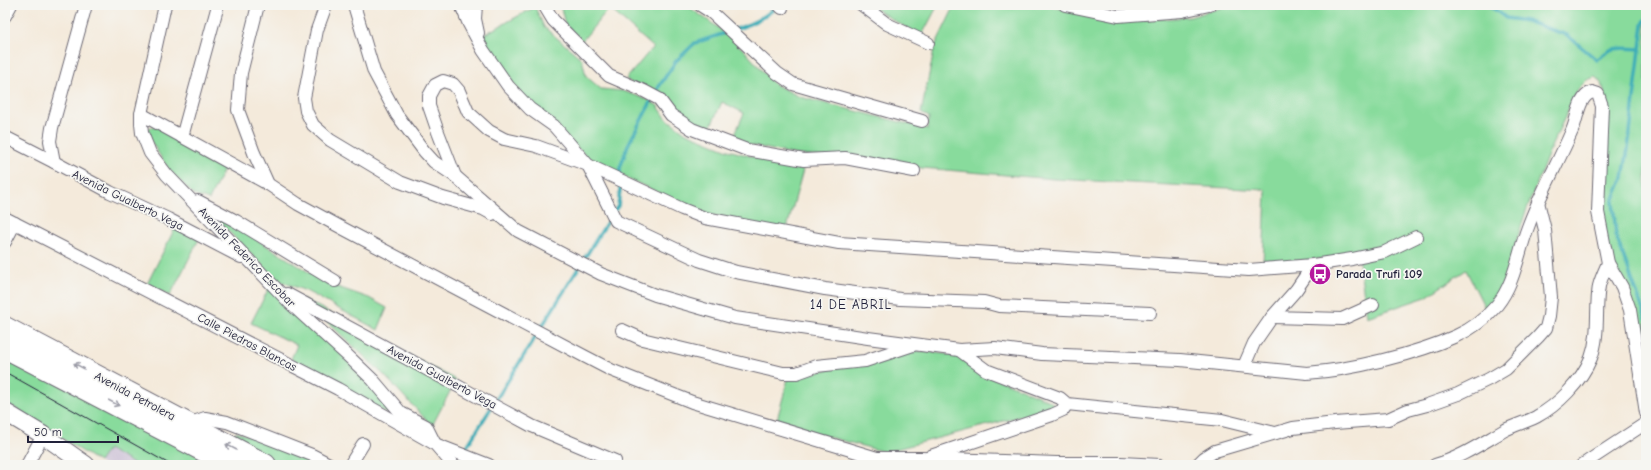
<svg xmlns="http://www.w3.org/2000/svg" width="1651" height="470" font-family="'Comic Neue',sans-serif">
<rect width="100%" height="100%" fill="#f6f6f2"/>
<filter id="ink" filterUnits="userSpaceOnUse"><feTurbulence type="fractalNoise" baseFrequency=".025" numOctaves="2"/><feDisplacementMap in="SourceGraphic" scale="8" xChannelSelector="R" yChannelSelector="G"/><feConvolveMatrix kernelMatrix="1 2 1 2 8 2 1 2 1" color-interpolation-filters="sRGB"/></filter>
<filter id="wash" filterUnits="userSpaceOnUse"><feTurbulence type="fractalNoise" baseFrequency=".012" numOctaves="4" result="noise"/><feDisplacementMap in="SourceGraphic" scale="16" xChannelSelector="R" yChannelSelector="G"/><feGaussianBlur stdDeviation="0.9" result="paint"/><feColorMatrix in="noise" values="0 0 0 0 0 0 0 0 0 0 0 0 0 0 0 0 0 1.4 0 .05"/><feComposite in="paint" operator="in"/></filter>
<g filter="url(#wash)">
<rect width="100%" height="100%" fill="#f4eadb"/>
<path fill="#cbbfd5" d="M108,449L136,465H103L99,462Z"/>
<g fill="#88db9c" stroke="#557e6c">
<path d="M560,5H686L723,31L744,50L774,84L800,97L928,129L929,117L921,113L935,46L955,5H1045L1116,22L1190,17L1231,5H1646V371L1640,344L1610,256L1600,201L1606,101L1602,83L1595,77L1587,80L1578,89L1551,147L1525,214L1499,297L1486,310L1466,270L1426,297L1367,317L1358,254L1320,259L1263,264L1266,190L1054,179L922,168L866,159L796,155L732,141L744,113L722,102L708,132L683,121L626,79L653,47L609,8L582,41L565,24Z"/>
<path d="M869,5H938L921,37Z"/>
<path d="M535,7L544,27L582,59L586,76L601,89L623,91L649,100L658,106L666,118L686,133L728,150L803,170L786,232L706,214L613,172L586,156L528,103L487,49L483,35Z"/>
<path d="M152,127L160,128L226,165L209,200L194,195L169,170L152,143L147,131Z"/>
<path d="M208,211L251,236L326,283L369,298L387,308L378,330L306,291L277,280Z"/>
<path d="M175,228L199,239L170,296L147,284Z"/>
<path d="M272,282L425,435L291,359L297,345L251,323Z"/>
<path d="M302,298L456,380L432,426L384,375Z"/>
<path d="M909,350L955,355L962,359L973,369L1050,401L1053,404V407L1049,409L885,452L776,423L788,379Z"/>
<path d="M5,356L217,465H136L108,449L99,462L5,402Z"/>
<path d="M238,432L289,451L318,465C308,465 289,467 280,464C269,461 238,445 234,434Z"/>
</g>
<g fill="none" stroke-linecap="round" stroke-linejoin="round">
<g stroke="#3dadb8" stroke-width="3.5">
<path d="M1489,5L1506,18L1526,21L1567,35L1597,60C1613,45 1618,48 1640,49"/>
<path d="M1646,19L1643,24L1628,149L1623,178L1613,201L1616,236L1646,318"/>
<path d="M734,30C749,25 766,17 777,6"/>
<path d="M615,210L618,206L620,190V168L628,145L660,85L676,61L695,43L728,32"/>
<path d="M466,448L611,216"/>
</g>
</g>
</g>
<g filter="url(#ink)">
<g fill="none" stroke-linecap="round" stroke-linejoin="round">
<g stroke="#6c6873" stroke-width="14">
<g id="street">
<path d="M165,5L141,114V124L142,133L150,153L167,175L290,303L347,355L373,380L401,413L426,426L435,444L453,465"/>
<path d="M258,5L241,73L238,110L254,153L268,184L298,204L344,229L584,356L611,370L692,402L877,458H922L1056,463H1121L1160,465"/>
<path d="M326,5L317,30L304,98L306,111L313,125L330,140L400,182L443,198L483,209L492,214"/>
<path d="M354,5L374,72L397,115L424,151L434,162L455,176L518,231L601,274L655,295L735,318L868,338L959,350L995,348L1042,354L1180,360L1307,373C1351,370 1416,354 1456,336C1472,329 1486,318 1497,305C1515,283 1518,253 1528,227C1540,194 1557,165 1571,133C1578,120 1577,98 1592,92L1598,94L1602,106L1598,212L1608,263L1622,287L1630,310L1646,413"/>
<path d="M461,5L469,24L483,50L508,86L530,109L554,126L588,165L616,221L699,260L736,272L825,289L900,299L984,302L999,306L1150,313"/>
<path d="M476,5L475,19L478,33"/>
<path d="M544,5L553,20L609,76L644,91L659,99L671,115L692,129L747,150L804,160L845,158L914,171"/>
<path d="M700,5L711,12L777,73L793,84L922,121"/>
<path d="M779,5L782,8"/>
<path d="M862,5L887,24L928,43"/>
<path d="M1065,5L1118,16L1182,11L1209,5"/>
<path d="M5,16L11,5"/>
<path d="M141,114L268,184"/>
<path d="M5,137L54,162L110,192L168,219L241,257"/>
<path d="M182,137L218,5"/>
<path d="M54,162L50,141L52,128L86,5"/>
<path d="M455,176L438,132L429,106V96L435,85L443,81L453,84L459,91L468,112L489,131L504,139L536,146L588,165L682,209L705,218L839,243L1249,270L1313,265L1352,259L1385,252L1416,237"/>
<path d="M198,201L236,221L335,281"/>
<path d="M5,218L338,389L435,444L489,465"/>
<path d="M5,242L15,223"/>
<path d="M287,294L532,426L615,461"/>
<path d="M1272,317L1342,319L1373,305"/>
<path d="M622,330L642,339L783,373H797L816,366L865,361L913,345"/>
<path d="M1244,366L1254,343L1272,317L1296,290L1313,265"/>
<path d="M1067,404L1222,420L1275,433"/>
<path d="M188,424L205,418L227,422L312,455L331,465"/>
<path d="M931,456L1052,415L1063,410L1067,404L1060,398L986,370L959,350"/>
<path d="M27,465L43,435"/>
<path d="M350,465L363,444"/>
<path d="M1197,465L1204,458L1215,451L1293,428L1335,423L1388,419L1408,410L1427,405L1458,394L1489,379L1506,369L1538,337L1546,328L1549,316L1551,297L1545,230L1538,202"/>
<path d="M1435,465C1460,458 1482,443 1505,430C1515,425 1526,422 1536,417C1558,405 1581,382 1591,358C1600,334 1595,310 1599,286C1601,278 1605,270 1608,263"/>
<path d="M1582,465L1646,423"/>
</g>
</g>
<g stroke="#6c6873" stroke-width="19">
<path id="secondary" d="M5,412L43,435L86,465"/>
</g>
<g stroke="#6c6873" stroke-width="24">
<g id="highway">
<path d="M5,328L265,465"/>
<path d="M5,347L232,465"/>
</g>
</g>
<use href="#street" stroke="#fff" stroke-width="12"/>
<use href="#secondary" stroke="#fff" stroke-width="17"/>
<use href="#highway" stroke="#fff" stroke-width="22"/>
<path stroke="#22223b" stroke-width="1" d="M5,372L171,465"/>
</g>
<defs><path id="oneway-shaft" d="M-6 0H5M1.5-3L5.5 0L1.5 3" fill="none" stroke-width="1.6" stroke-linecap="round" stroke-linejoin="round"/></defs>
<g stroke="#9c9ca7">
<use href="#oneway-shaft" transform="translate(79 366) rotate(-152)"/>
<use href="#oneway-shaft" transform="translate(114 403) rotate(28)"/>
<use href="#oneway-shaft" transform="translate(231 447) rotate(-152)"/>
</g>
</g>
<defs>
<g id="bus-disc" transform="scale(1.15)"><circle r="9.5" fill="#b5179e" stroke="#f6f6f2"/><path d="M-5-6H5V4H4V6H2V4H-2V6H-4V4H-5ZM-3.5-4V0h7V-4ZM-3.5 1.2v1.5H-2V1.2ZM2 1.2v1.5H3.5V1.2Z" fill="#fff"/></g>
</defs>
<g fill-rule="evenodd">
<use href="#bus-disc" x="1320" y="274"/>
</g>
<g text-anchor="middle" stroke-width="3.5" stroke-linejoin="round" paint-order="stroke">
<g font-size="12" fill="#22223b" stroke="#f6f6f2">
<text transform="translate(128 200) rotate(26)" y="4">Avenida Gualberto Vega</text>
<text transform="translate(247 257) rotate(46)" y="4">Avenida Federico Escobar</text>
<text transform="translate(247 342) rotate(28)" y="4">Calle Piedras Blancas</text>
<text transform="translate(442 377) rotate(28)" y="4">Avenida Gualberto Vega</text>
<text transform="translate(135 396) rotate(28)" y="4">Avenida Petrolera</text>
</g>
<g font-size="12" font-weight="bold" fill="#22223b" stroke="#f6f6f2" text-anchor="start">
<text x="1336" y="278">Parada Trufi 109</text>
</g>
<g font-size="13" letter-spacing="1" fill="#22223b" stroke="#f6f6f2">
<text x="851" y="309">14 DE ABRIL</text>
</g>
</g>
<rect width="1651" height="470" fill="none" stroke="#f6f6f2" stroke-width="20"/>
<path d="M28 436v6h90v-6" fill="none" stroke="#22223b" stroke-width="2"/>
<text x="34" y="436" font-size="12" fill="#22223b" stroke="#f6f6f2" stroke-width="3" paint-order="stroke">50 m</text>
</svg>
